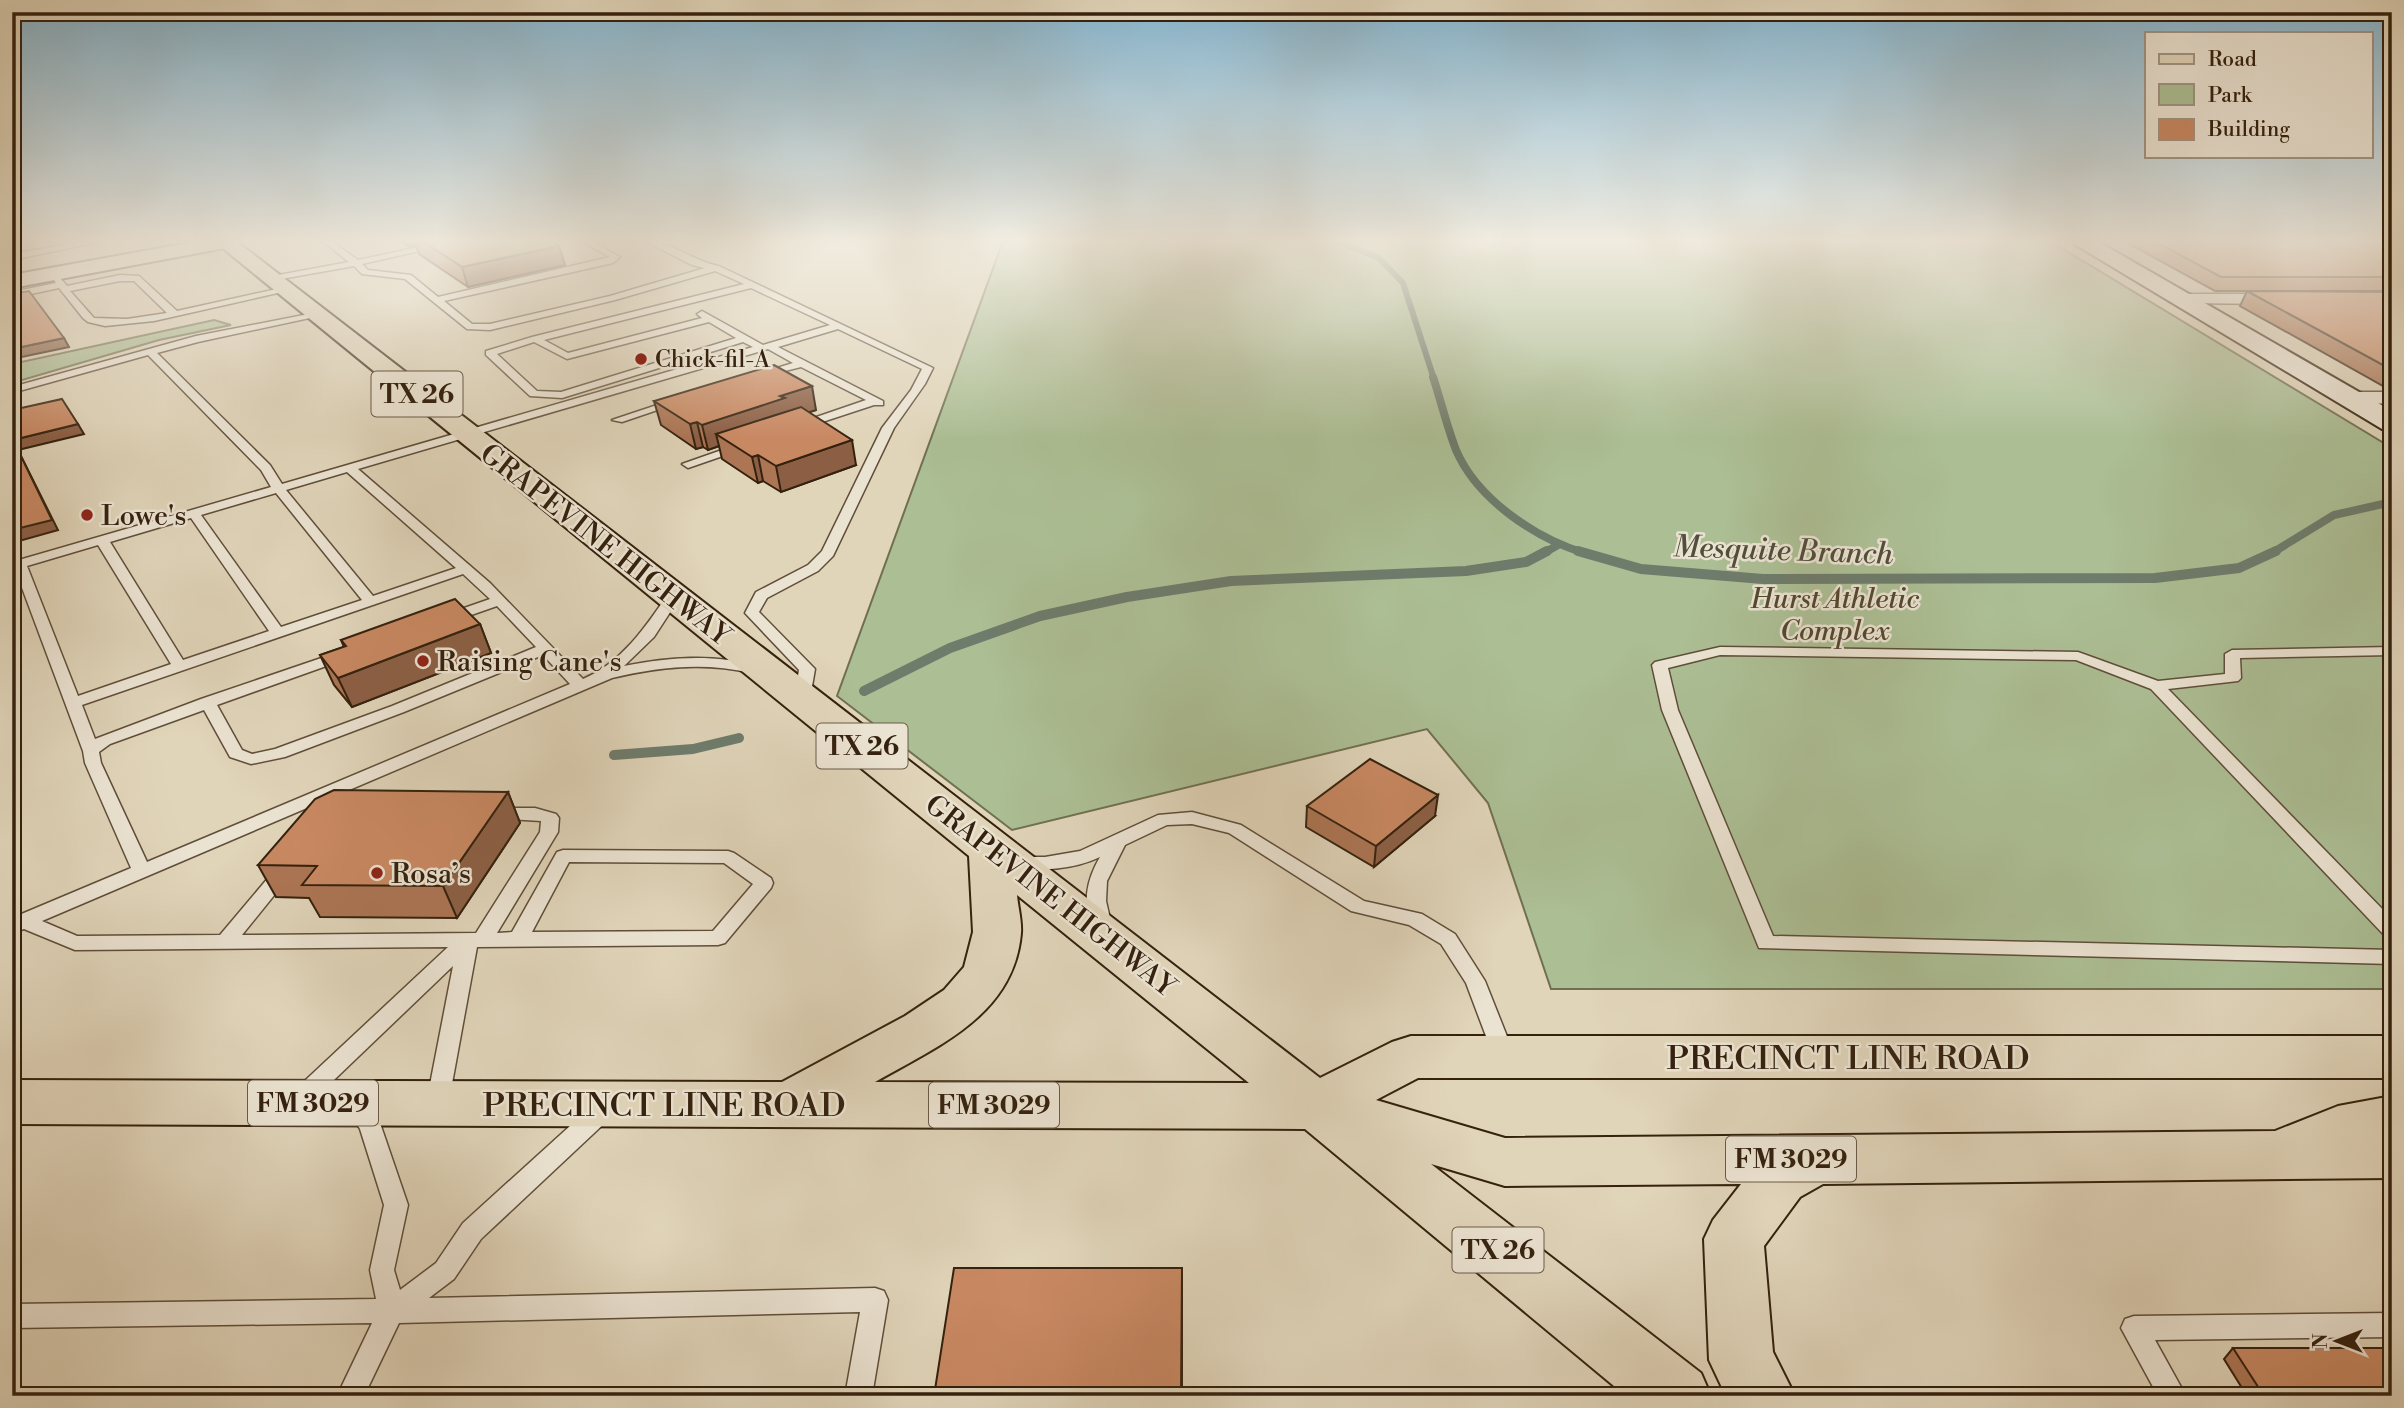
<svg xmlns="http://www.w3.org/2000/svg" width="2404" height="1408" font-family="'Libre Bodoni',serif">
<rect width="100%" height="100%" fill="#e0d4b9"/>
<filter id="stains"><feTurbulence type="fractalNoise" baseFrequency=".00286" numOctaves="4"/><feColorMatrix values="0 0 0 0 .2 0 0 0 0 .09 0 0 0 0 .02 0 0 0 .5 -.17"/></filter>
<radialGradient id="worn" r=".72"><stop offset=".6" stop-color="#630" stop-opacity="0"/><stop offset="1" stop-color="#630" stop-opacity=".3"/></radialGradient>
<g fill="#acbe94" stroke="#707051" stroke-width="2">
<path d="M1003,241H2050L2392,448V989H1551L1488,803L1427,729L1012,830L837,696Z"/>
<path d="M214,320L231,325L159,340L12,383V364Z"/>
</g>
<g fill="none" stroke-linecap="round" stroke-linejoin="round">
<path stroke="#6e7c6c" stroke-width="6" d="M1337,241L1379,258L1403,283L1434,379"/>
<g stroke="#6e7c6c" stroke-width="8">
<path d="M1433,377C1441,401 1447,427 1456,450C1477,499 1535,538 1584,553"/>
<path d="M1544,553L1558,545"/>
<path d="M2272,553L2334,515L2392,502"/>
</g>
<g stroke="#6e7c6c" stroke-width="10">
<path d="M1578,551L1641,569L1763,579L2155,578L2239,568L2276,551"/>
<path d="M864,691L950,648L1040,616L1127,597L1231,581L1466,571L1526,562L1547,551"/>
<path d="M614,755L693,749L739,738"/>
</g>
<g stroke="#5f4e39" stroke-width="3">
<g id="lane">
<path d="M87,241H103L12,260V254Z"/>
<path d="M322,241H331L358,260L448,241H463L362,264L368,270L411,275L438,297L610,257L581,241H591L620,257L613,263L444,301L472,324H490L610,296L705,268L692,265L645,241C670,240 694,262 719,266L933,368L925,384L894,428L833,556L818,571L767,598L759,612L815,669L810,698L802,703L794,698L799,670L745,613L756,592L808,565L822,551L882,428L911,390L922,369L838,329L778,347L883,401V405H874L804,428H796V424L866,400L801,367L757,378V374L793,363L768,349L358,469L490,583L583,679C621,663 645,628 668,594L673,593L680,597L654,637L624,666C669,657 712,654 756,665L759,668L751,673C704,662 659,667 612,678L42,921L77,936L220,935L268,878H282L284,883L242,935L476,933L540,832L541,821L489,818L486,814L489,810L495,808H535L556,814L559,818L558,832L497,933L512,932L557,852L563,850L728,851L734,853L771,878L773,883L771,888L725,943L718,945L477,947L449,1100L446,1106L438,1109L430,1106L427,1100L453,966L312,1101L304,1104L296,1101L293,1095L296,1089L448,947L75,950L24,929L12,933V918L131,868L85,763L83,751L15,569L12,570V562L271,487L261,470L148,355L12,393V387L196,336L319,312V316L198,342L157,353L270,465L282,484L753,347L743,342L562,398L530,396L486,355V351L532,337L744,284L715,271L615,300L490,330L467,329L405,279L362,274L354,266L270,281V277L273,276L349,262ZM751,288L830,325L763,345L702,311L697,314L702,318L568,353L544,340ZM709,322L736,338L561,392L537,391L497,354L534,342L567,359ZM347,472L456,568L373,596L286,490ZM276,493L362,600L281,627L201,515ZM191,518L269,631L183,660L110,542ZM98,545L171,664L78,696L27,566ZM463,574L490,599L444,615L442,618L444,621H454L497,606L536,647L392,706L275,749L252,754L242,750L217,705L346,659L348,656L346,653H336L201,699L95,739L82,705ZM543,655L570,684L147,862L101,763L99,752L110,744L204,710L230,757L251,764L285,757L404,712ZM569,862L724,863L753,884L713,931L532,932Z"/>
<path d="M54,271L67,286L120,275L139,276L177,311L286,287L291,290L154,321L105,326L88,322L83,318L59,288L12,298V292L56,283L50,274ZM120,281H134L167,313L127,319L94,318L70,291Z"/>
<path d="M672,400L681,402L622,422L612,420Z"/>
<path d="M739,444L743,445V449L688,468L682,464Z"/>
<path d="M1720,647L2078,652L2158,681L2225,674V654L2232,650L2392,647V655L2240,658L2241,678L2238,681L2168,689L2392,919V938L2385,936L2151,689L2076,660L1720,655L1668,668L1678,710L1773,936L2392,950V964L1759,948L1662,710L1652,665L1655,662Z"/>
<path d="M1192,812L1241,825L1364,901L1422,914L1455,934L1485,981L1514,1054L1511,1060L1503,1063L1495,1060L1466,983L1441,944L1409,925L1351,911L1229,833L1192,824L1167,825L1125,845L1107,881L1106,901L1111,923L1108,928L1101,930L1094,928C1081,905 1087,879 1100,857C1075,869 1039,873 1013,865L1010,861L1013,857H1045L1080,851L1158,815Z"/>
<path d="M358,1099L366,1101L381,1126L408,1205L394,1270L400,1290L436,1263L463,1223L592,1106L600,1104L608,1106L611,1113L608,1120L481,1239L454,1279L429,1298L875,1288L884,1291L888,1300L872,1396H845L860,1312L399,1323L364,1396H337L372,1323L12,1328V1304L376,1299L370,1270L384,1205L360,1129L347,1108L350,1101Z"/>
<path d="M2392,1313V1337L2155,1340L2186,1396H2158L2121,1328L2125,1319L2134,1316Z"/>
</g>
</g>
<g stroke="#5f4e39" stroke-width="3">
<g id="street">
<path d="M2181,294H2283L2292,299L2283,304L2175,303L2172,299Z"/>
<path d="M2349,392H2392V404L2342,402L2339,398L2342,394Z"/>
</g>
</g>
<g stroke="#34210e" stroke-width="4">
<g id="secondary">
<path d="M199,241L235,242L232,246L225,248L12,288V275Z"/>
<path d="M2073,241H2097L2392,411V431L2382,429L2076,245Z"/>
</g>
</g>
<g stroke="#34210e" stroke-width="4">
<path id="primary" d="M214,241H236L1320,1078L1392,1042L1411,1036H2392V1078H1418L1376,1100L1505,1138L2275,1131L2338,1106L2392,1096V1178L1823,1184L1800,1197L1764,1246L1773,1352L1795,1396H1726L1709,1360L1704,1239L1713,1220L1741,1184L1505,1186L1431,1164L1701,1373L1711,1396H1626L1305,1129L12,1124V1080L782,1082L905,1016L944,990L964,967L973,932L969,856ZM1017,895L1249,1083L875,1082C938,1046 1014,1015 1021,933C1022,921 1018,907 1017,895Z"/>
</g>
<use href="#lane" fill="#ebe3d2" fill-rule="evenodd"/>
<use href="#street" fill="#ebe3d2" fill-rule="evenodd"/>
<use href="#secondary" fill="#ebe3d2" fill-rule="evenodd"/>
<use href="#primary" fill="#e0d4b9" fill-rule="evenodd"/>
</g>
<g fill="#ac7554" stroke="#34210e" stroke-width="2">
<path d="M400,241H551L559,246L565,265L468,287L419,254L416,245L409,247Z"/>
<path d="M2124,241H2392V291H2215Z"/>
<path d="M2247,291L2392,292V391L2240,306Z"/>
<path d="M654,401L816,410L809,412L856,465L781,492L763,481L758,483L722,459L719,446L708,450L703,447L696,449L661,425Z"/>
<path d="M480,624L491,653L352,707L334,685L320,655L344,647L341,640Z"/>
<path d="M508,792L520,823L457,918L320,917L309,898L276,897L258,865Z"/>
<path d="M1307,806L1435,816L1374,867L1306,827Z"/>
<path d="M2233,1348L2392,1396H2247L2224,1359Z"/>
</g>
<g fill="#8c5f45" stroke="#34210e" stroke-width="2">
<path d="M407,241H415L416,245L409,247Z"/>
<path d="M559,246L565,265L468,287L462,267Z"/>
<path d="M64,338L69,347L12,359V349Z"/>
<path d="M812,386L816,410L789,419L716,434L719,446L708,450L702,425L780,396Z"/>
<path d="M697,422L703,447L696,449L690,424Z"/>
<path d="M78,424L84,434L18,450L58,530L12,543L13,440Z"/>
<path d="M852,440L856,465L781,492L776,466Z"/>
<path d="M758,455L763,481L758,483L752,457Z"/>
<path d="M480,624L491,653L352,707L338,678Z"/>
<path d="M508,792L520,823L457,918L443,886Z"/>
<path d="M1438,795L1435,816L1374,867L1376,846Z"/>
<path d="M1182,1268V1396H1181Z"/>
</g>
<g fill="#c88862" stroke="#34210e" stroke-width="2">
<path d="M422,241H551L559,246L462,267Z"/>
<path d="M2154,241H2392V277H2221Z"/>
<path d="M29,291L64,338L12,349V294Z"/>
<path d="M2247,291L2392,292V370Z"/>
<path d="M774,365L812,386L780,396L785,398L702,425L697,422L690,424L654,401Z"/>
<path d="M62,399L78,424L13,440L52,520L12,530V410Z"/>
<path d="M801,407L852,440L776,466L758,455L752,457L716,434Z"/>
<path d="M455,599L480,624L338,678L320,655L346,646L341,640Z"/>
<path d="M1370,759L1438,795L1376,846L1307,806Z"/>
<path d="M334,790L508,792L443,886L302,885L317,866L258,865L315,799Z"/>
<path d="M954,1268H1182L1181,1396H934Z"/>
<path d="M2233,1348H2392V1396H2264Z"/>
</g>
<linearGradient id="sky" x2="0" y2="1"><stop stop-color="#86b6d0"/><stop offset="0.55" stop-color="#f1ece0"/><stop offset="1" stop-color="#f1ece0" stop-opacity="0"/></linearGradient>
<rect width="2404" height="438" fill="url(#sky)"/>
<g fill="#8f2418" stroke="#ebe3d2" stroke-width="2.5">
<circle cx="641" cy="359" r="7"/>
<circle cx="87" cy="515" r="7"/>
<circle cx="423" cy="661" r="7"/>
<circle cx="377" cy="873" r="7"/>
</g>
<g text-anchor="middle" stroke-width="5" stroke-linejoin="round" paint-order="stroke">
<g font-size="23" fill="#34210e" stroke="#ebe3d2" text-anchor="start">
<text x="655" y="367">Chick-fil-A</text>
</g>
<g fill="#ebe3d2" stroke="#6b5b49" stroke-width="2">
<rect x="371.5" y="371.5" width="91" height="45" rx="5"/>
<rect x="816.5" y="723.5" width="91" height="45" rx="5"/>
<rect x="248" y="1080.5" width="130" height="45" rx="5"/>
<rect x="929" y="1082.5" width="130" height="45" rx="5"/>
<rect x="1726" y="1136.5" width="130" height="45" rx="5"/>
<rect x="1452.5" y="1227.5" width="91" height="45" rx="5"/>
</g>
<g font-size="26" font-weight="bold" fill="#34210e">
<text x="417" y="403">TX 26</text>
<text x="862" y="755">TX 26</text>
<text x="313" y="1112">FM 3029</text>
<text x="994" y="1114">FM 3029</text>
<text x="1791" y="1168">FM 3029</text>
<text x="1498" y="1259">TX 26</text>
</g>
<g font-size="28" fill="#34210e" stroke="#ebe3d2" text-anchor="start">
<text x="101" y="525">Lowe's</text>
<text x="437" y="671">Raising Cane's</text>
<text x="391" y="883">Rosa’s</text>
</g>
<g font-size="28" fill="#34210e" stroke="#ebe3d2">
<text transform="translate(606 544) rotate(38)" y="10">GRAPEVINE HIGHWAY</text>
<text transform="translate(1051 895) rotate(38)" y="10">GRAPEVINE HIGHWAY</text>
</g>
<g font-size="28" font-style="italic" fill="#524830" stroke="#ebe3d2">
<text x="1835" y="608">Hurst Athletic<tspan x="1835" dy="32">Complex</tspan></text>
</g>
<g font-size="30" font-style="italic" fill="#514e3d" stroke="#ebe3d2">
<text transform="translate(1783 550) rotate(2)" y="10">Mesquite Branch</text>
</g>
<g font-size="33" fill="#34210e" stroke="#ebe3d2">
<text x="1848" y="1069">PRECINCT LINE ROAD</text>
<text x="664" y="1116">PRECINCT LINE ROAD</text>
</g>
</g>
<rect width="2404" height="1408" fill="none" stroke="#e0d4b9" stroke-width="42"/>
<rect x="14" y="14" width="2376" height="1380" fill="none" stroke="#34210e" stroke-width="3.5"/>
<rect x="21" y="21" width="2362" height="1366" fill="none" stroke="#34210e" stroke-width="2"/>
<rect x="2145" y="32" width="228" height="126" fill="#ebe3d2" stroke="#a29584" stroke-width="2"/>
<rect x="2159" y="54" width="35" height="10" fill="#e0d4b9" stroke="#a29584" stroke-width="2"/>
<text x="2208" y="66" font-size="21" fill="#34210e">Road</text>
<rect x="2159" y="84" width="35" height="21" fill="#acbe94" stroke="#a29584" stroke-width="2"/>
<text x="2208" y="102" font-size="21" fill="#34210e">Park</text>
<rect x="2159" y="119" width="35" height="21" fill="#c88862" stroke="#a29584" stroke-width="2"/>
<text x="2208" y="136" font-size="21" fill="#34210e">Building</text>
<g transform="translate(2337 1341) rotate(270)" stroke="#ebe3d2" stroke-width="5" paint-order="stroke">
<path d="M0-5L12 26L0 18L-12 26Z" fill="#34210e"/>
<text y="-10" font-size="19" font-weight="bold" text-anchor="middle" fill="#34210e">N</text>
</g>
<rect width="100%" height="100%" filter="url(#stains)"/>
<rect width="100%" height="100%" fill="url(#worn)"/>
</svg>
